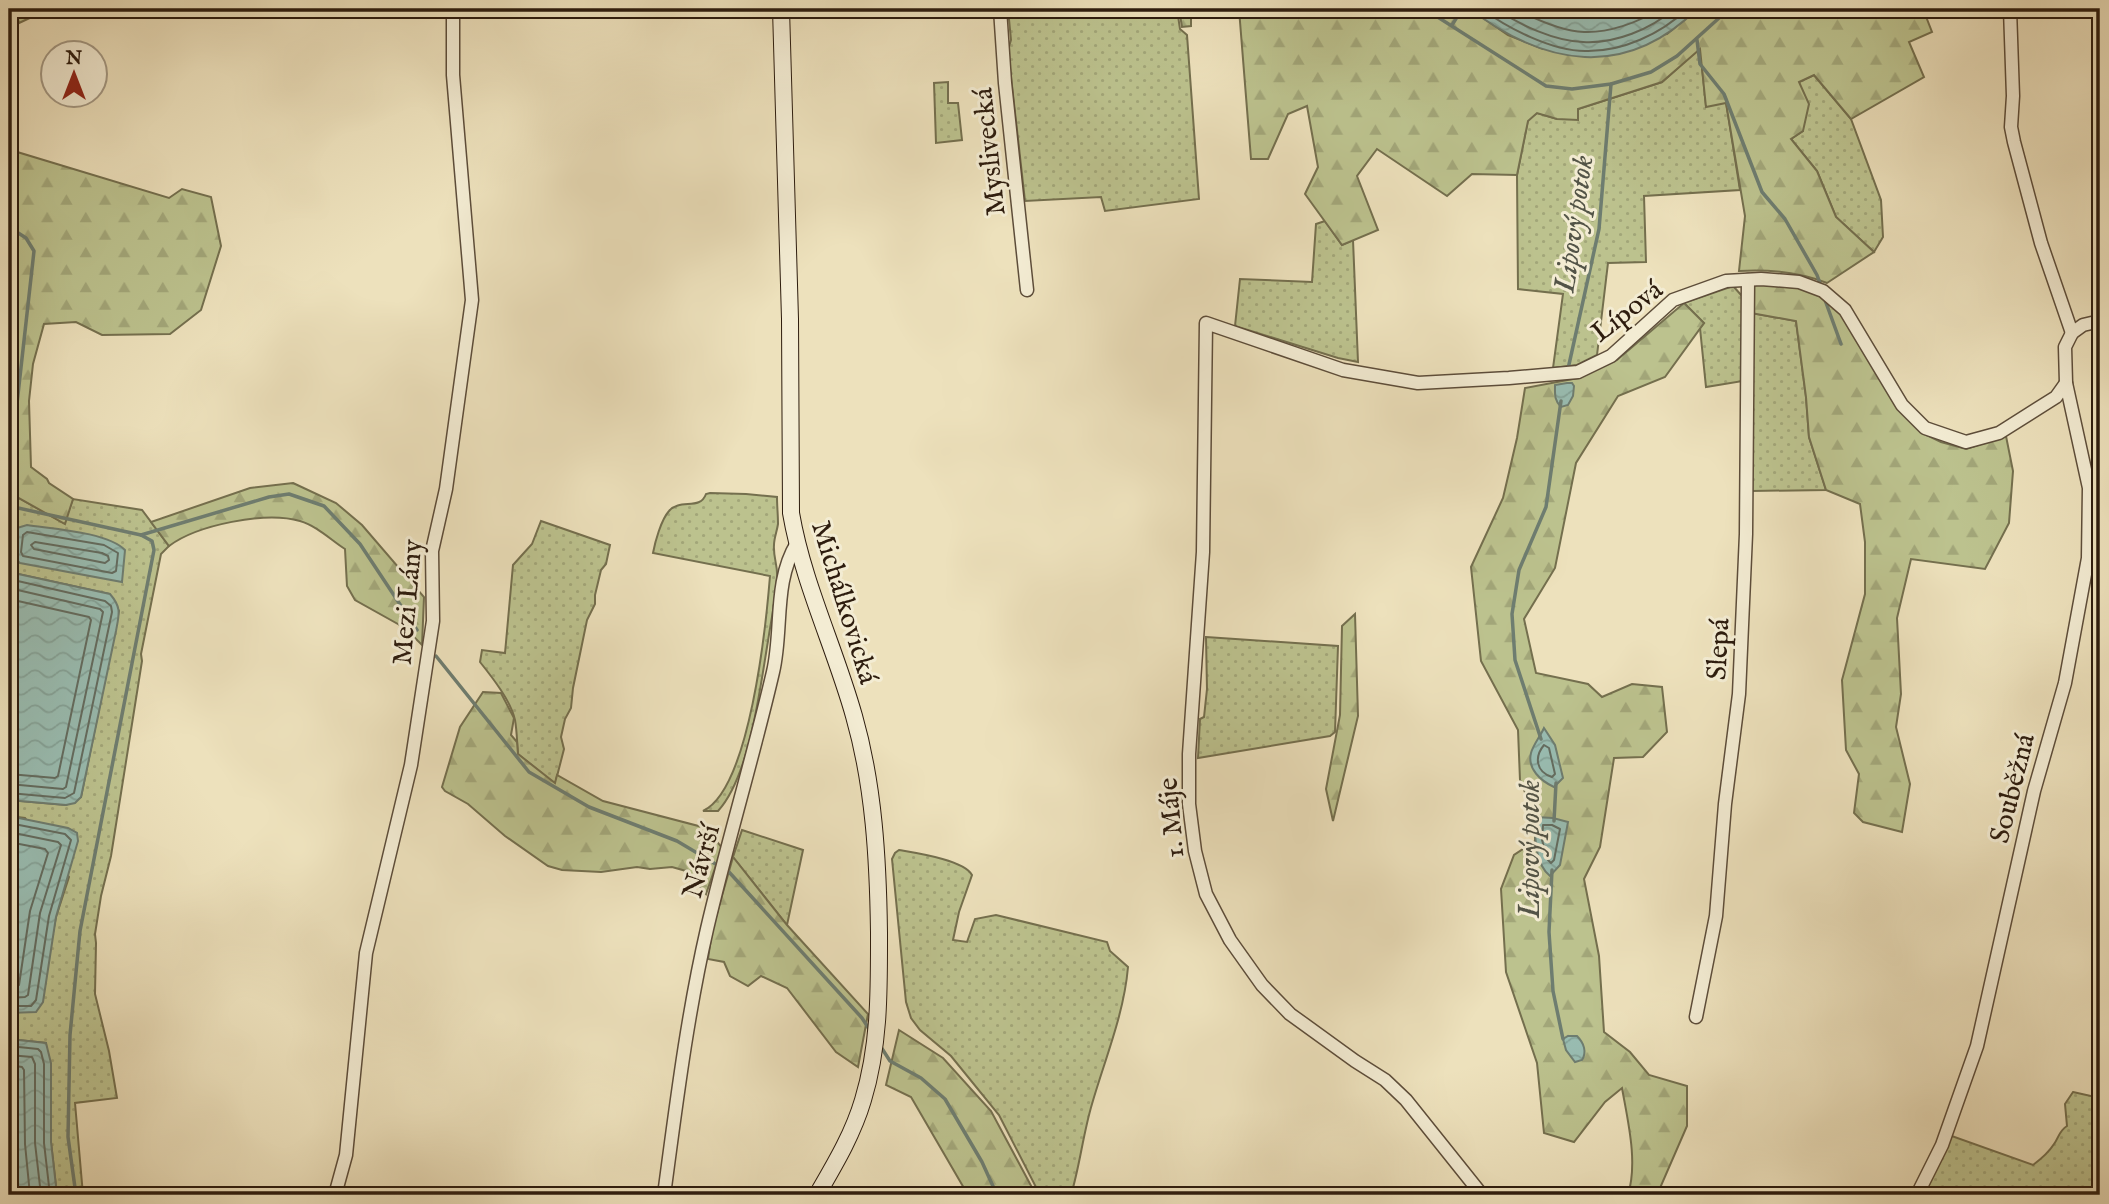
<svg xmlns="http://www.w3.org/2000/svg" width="2109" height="1204" font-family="'IM FELL English',serif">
<defs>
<pattern id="grass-dots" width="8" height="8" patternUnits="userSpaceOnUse" patternTransform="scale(1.75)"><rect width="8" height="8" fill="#bcc28e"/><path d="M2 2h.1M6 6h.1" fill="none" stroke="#a2a679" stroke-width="1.8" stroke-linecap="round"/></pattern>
<pattern id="forest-firs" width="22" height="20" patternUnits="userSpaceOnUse" patternTransform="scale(1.75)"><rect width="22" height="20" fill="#bcc28e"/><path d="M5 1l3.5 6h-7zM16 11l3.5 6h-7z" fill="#a2a679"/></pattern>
<pattern id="water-waves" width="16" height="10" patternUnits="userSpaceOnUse" patternTransform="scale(1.75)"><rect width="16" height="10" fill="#99bdb2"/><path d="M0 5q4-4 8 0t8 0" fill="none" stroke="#84a298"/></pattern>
</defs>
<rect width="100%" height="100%" fill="#ede1bc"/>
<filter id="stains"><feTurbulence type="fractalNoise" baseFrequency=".00286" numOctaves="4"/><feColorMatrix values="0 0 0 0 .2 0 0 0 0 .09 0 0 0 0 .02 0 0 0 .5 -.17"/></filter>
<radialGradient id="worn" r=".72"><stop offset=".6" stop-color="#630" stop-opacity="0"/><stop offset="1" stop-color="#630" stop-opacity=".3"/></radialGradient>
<g fill="url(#grass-dots)" stroke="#746f4e" stroke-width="2">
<path d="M15,9H49L19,23Z"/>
<path d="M1008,9H1177L1180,29L1187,35L1199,199L1105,211L1101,197L1025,201L1008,50L1011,40Z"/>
<path d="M1700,48L1706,106L1726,102L1740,190L1644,196L1646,262L1608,263L1597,355L1577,365L1553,368L1563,294L1518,289L1517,175L1528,120L1537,113L1557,119L1578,109L1662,82Z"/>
<path d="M1814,75L1851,119L1881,200L1883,237L1874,252L1836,217L1817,171L1791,139L1803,131L1799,82Z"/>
<path d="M948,82V103H958L962,140L936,143L934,83Z"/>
<path d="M1325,221L1342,245L1353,240L1358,362L1338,358L1235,326L1240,279L1312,282L1316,224Z"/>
<path d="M1733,286L1742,296L1743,381L1706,387L1700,328L1704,323L1684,303Z"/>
<path d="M1751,313L1796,321L1806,397L1809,437L1826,490L1752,491Z"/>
<path d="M710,493L746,494L777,497C777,506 778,515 778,524C777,531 774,538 774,545C773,557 778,566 777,577C776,599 771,620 768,641C760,688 750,776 718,811H703C750,789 766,625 770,576L653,553C655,542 661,520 669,511C680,498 700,511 706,494Z"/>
<path d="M9,497H17L64,523L73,499L142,510L169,546L161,554L141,654L142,661L111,856L101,896L95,934L96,943L95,994L109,1051L117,1098L75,1103L83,1195H57L51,1142L46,1043L9,1039V1013L48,958L56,917L69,877L25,818L9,816V800L66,805L81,797L119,611L109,594L9,572Z"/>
<path d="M541,521L610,545L606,564L601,570L595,595V604L587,620L573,688L571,708L565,719L561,737L564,749L555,784L518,754C517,743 517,731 515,720C511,701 492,677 480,662L482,650L505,653L513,565L532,544Z"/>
<path d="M1206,637L1338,646L1335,732L1330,736L1198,758L1200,719L1204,717L1207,689Z"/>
<path d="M742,830L803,850L787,925L733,857Z"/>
<path d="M899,850C916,853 964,860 972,875L959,912L953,940L967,942L975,919L996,915L1107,942L1110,951L1128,967C1124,1014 1105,1059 1092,1104C1083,1134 1080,1165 1071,1195H1040L999,1115L951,1056L920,1030L911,1018L906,1002L892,859L895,853Z"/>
<path d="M2073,1092L2100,1098V1190L2098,1195H1923L1949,1135L2033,1165C2041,1159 2049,1152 2054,1144C2059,1137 2059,1131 2067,1126L2065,1104Z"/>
</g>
<g fill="url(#forest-firs)" stroke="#746f4e" stroke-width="2">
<path d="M1179,9H1191V26L1182,27Z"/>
<path d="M1239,9H1470L1508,35L1543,49L1667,34L1697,9H1923L1932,32L1909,42L1924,77L1851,119L1814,75L1799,82L1809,104L1803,131L1791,139L1817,171L1836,217L1874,252L1827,283C1798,272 1770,269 1739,271L1745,216L1726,103L1706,107L1700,49L1662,82L1578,109V120L1557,119L1537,113L1528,121L1517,175L1472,174L1447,196L1377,149L1357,176L1378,230L1342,245L1305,194L1318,167L1307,106L1288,114L1268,159H1251Z"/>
<path d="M9,147L14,151L169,198L182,189L211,197L221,246L201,310L170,334L102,335L76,322L44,324L33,364L29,401L31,467L47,479L49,483L73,499L65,524L17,497H9V305H11L14,252L9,249Z"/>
<path d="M1752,284L1799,288L1819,295L1841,313L1897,408L1922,433L1941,442L1966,449L2006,436L2013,471L2009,523L1985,569L1911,559L1897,618L1901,694L1896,727L1910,784L1902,832L1863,822L1854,813L1859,774L1846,750L1842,680L1865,594V542L1860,504L1826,490L1809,437L1806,397L1796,321L1751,313Z"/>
<path d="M1684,303L1704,323L1665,377L1618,396L1576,463L1555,568L1524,619L1536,673L1588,684L1602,697L1632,684L1662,687L1667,732L1643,757L1614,758L1600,847L1584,879L1599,956L1604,1032L1630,1052L1649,1075L1687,1086V1126L1657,1195H1628C1638,1162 1628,1122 1622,1088L1605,1102L1574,1142L1544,1133L1537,1063L1506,972L1501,889L1514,855L1535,841V817L1520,780L1518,730L1481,661L1471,567L1503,498L1517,438L1525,388L1578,378L1617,360Z"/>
<path d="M293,483L336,503L362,525L424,597L422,645L405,628L355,600L347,586L345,549C331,540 317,526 300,521C265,511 197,525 169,546L151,522L250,488Z"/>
<path d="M1355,614L1358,716L1333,821L1326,789L1340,715L1342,626Z"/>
<path d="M483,692L501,693L514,718L511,735L517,742L518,754L555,783L557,775L603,801L706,828L722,848L706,894L686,871L672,867L650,869L637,867L601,872L562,870L548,866L505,836L468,804L445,791L442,787L460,727Z"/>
<path d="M733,857L787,925L868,1014L858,1067L836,1052L787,988L761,976L748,986L730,976L724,962L708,959L712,931Z"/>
<path d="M899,1030L943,1058L991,1111L1036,1195H968L911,1097L886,1085Z"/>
</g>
<g fill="url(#water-waves)" stroke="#6e7d70" stroke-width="2">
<path d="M1470,9H1697C1625,80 1545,66 1470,9Z"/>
<path d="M9,249L14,252L11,305H9Z"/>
<path d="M1567,383H1572L1574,386L1573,396L1568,405L1561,407C1554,400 1555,394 1555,385Z"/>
<path d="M27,525C53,529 107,532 125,550L122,582L20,563L13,557L17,528Z"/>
<path d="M9,572L110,594C122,608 119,614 116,631L81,797L75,803L66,805L9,800Z"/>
<path d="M1544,728L1555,745L1563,778L1554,787C1541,781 1527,769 1531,753C1533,745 1541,735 1544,728Z"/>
<path d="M9,816L68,828L77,833L78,841L56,917L43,1002L36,1012L9,1013Z"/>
<path d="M1535,817L1553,818L1568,822L1560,865L1550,876C1534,863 1535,836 1535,817Z"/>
<path d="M1568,1036H1577C1584,1043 1587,1052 1582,1060L1575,1062L1566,1050L1563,1039Z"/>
<path d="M9,1039L46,1043L51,1063V1142L57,1195H9Z"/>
</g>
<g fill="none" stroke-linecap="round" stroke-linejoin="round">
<g stroke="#636c60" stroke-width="2">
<path d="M1482,9C1507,28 1552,51 1585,51C1622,52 1661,34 1687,9"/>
<path d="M1496,9C1520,25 1554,41 1583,42C1615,44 1651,29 1674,9"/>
<path d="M1516,9C1535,19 1562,31 1584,32C1607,33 1639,23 1658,9"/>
<path d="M27,532L104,545L118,553L116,571L112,573L23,556L21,552L23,535Z"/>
<path d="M35,542L102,553L108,556L109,560L105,563L34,549L31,545Z"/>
<path d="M9,579L105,601L111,606L112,612L74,793L65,798L9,793"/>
<path d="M9,588L100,609L103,612L66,787L63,789L9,784"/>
<path d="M9,599L89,617L91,620L58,776L55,778L9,774"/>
<path d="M1544,745L1549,748L1555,774L1552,777C1536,772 1534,757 1544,745Z"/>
<path d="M9,823L65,834L71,840L49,916L36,1000L31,1006H9"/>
<path d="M1543,825H1552L1560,829L1554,860L1551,863L1548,860L1542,840Z"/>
<path d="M9,832L58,842L61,845L40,913L28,995L25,997L9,998"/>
<path d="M9,842L45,849L48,853L30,911L19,985L16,987H9"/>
<path d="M9,1046L38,1049L41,1052L44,1064V1143L50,1195"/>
<path d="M9,1055L32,1057L35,1064V1143L41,1195"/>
<path d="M9,1065L22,1067L24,1070L25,1144L30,1195"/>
</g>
<g stroke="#6e7d70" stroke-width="3.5">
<path d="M1425,9L1546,86L1572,89L1611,84L1651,72L1677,56L1729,9"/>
<path d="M1452,25L1462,9"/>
<path d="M1697,40L1700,64L1724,94L1762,192L1785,219L1817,275L1821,286"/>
<path d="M9,227L26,238L34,251L9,475"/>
<path d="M1825,300L1841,344"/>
<path d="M1568,369L1599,229L1611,84"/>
<path d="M9,506L141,535L269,497L289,494L324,506L360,544L417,630"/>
<path d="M436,656L529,772L589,807L677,841L729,872L862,1018L871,1032"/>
<path d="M1541,739L1515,660L1512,614L1519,570L1546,507L1561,401"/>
<path d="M1554,821L1556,783"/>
<path d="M1552,870L1549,932L1553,991L1563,1039"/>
<path d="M881,1047L890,1061L921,1078L945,1099L982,1162L997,1195"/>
<path d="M76,1195L68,1137L70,1035L80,931L154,550L152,541L141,535"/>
</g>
<g stroke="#5d4d3a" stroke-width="15">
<g id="street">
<path d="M1000,9L1005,83L1027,290"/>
<path d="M2010,9L2013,96L2011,127L2014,142L2041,243L2072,333"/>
<path d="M1696,1017L1716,916L1725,804L1739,694L1746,534L1748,280"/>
<path d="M335,1195L346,1155L366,953L411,765L433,621L432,551L446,489L472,300L453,75V9"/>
<path d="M664,1195C676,1106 687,1016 707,929C727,843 753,758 773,672C783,630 773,582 797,543"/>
<path d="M1482,1195L1406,1100L1385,1080L1355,1061L1290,1014L1262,985L1230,940L1206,894L1195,851L1189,804V754L1203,552L1206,323L1343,370L1418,383L1509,378L1578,372L1611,356L1673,300L1726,281L1761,279L1799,282L1823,291L1845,310L1902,405L1925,428L1966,442L1999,433L2056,397L2066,383"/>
<path d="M1917,1195L1942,1145L1977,1046L2034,791L2065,683L2088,558L2089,488L2066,383L2065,347L2072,333L2083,325L2100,321"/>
</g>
</g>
<g stroke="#2d1c0e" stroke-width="18">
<path id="secondary" d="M781,9L790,319L791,513C803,583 835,648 854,716C874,786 878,860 879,932C879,989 880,1044 863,1100C853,1134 835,1164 817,1195"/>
</g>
<use href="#street" stroke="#f3ecd3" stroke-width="12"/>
<use href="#secondary" stroke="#f3ecd3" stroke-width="16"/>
</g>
<g text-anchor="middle" stroke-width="6" stroke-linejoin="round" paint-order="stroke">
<g font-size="28" fill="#2d1c0e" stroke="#f3ecd3">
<text transform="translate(988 152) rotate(-96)" y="10">Myslivecká</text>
<text transform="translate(1626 310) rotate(-38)" y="10">Lípová</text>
<text transform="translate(406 602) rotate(-85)" y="10">Mezi Lány</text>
<text transform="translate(846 602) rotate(73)" y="10">Michálkovická</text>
<text transform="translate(1717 649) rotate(-87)" y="10">Slepá</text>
<text transform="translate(2011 788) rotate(-76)" y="10">Souběžná</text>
<text transform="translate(1170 818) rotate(-95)" y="10">1. Máje</text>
<text transform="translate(700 861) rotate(-75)" y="10">Návrší</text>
</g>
<g font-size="30" font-style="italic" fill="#535447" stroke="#f3ecd3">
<text transform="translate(1573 224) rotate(-82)" y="10">Lipový potok</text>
<text transform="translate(1529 849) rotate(-90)" y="10">Lipový potok</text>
</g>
</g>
<rect width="2109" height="1204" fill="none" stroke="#ede1bc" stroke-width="35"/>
<rect x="10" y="10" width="2088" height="1183" fill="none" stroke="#2d1c0e" stroke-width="3.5"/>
<rect x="18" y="18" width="2074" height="1169" fill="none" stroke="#2d1c0e" stroke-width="2"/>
<g transform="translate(74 74)"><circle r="33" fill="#f3ecd3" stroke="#a49984" stroke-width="2"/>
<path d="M0-5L12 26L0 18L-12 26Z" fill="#8f2418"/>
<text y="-10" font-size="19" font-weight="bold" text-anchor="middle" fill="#2d1c0e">N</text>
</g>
<rect width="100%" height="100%" filter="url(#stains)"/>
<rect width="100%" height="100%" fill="url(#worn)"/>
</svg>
